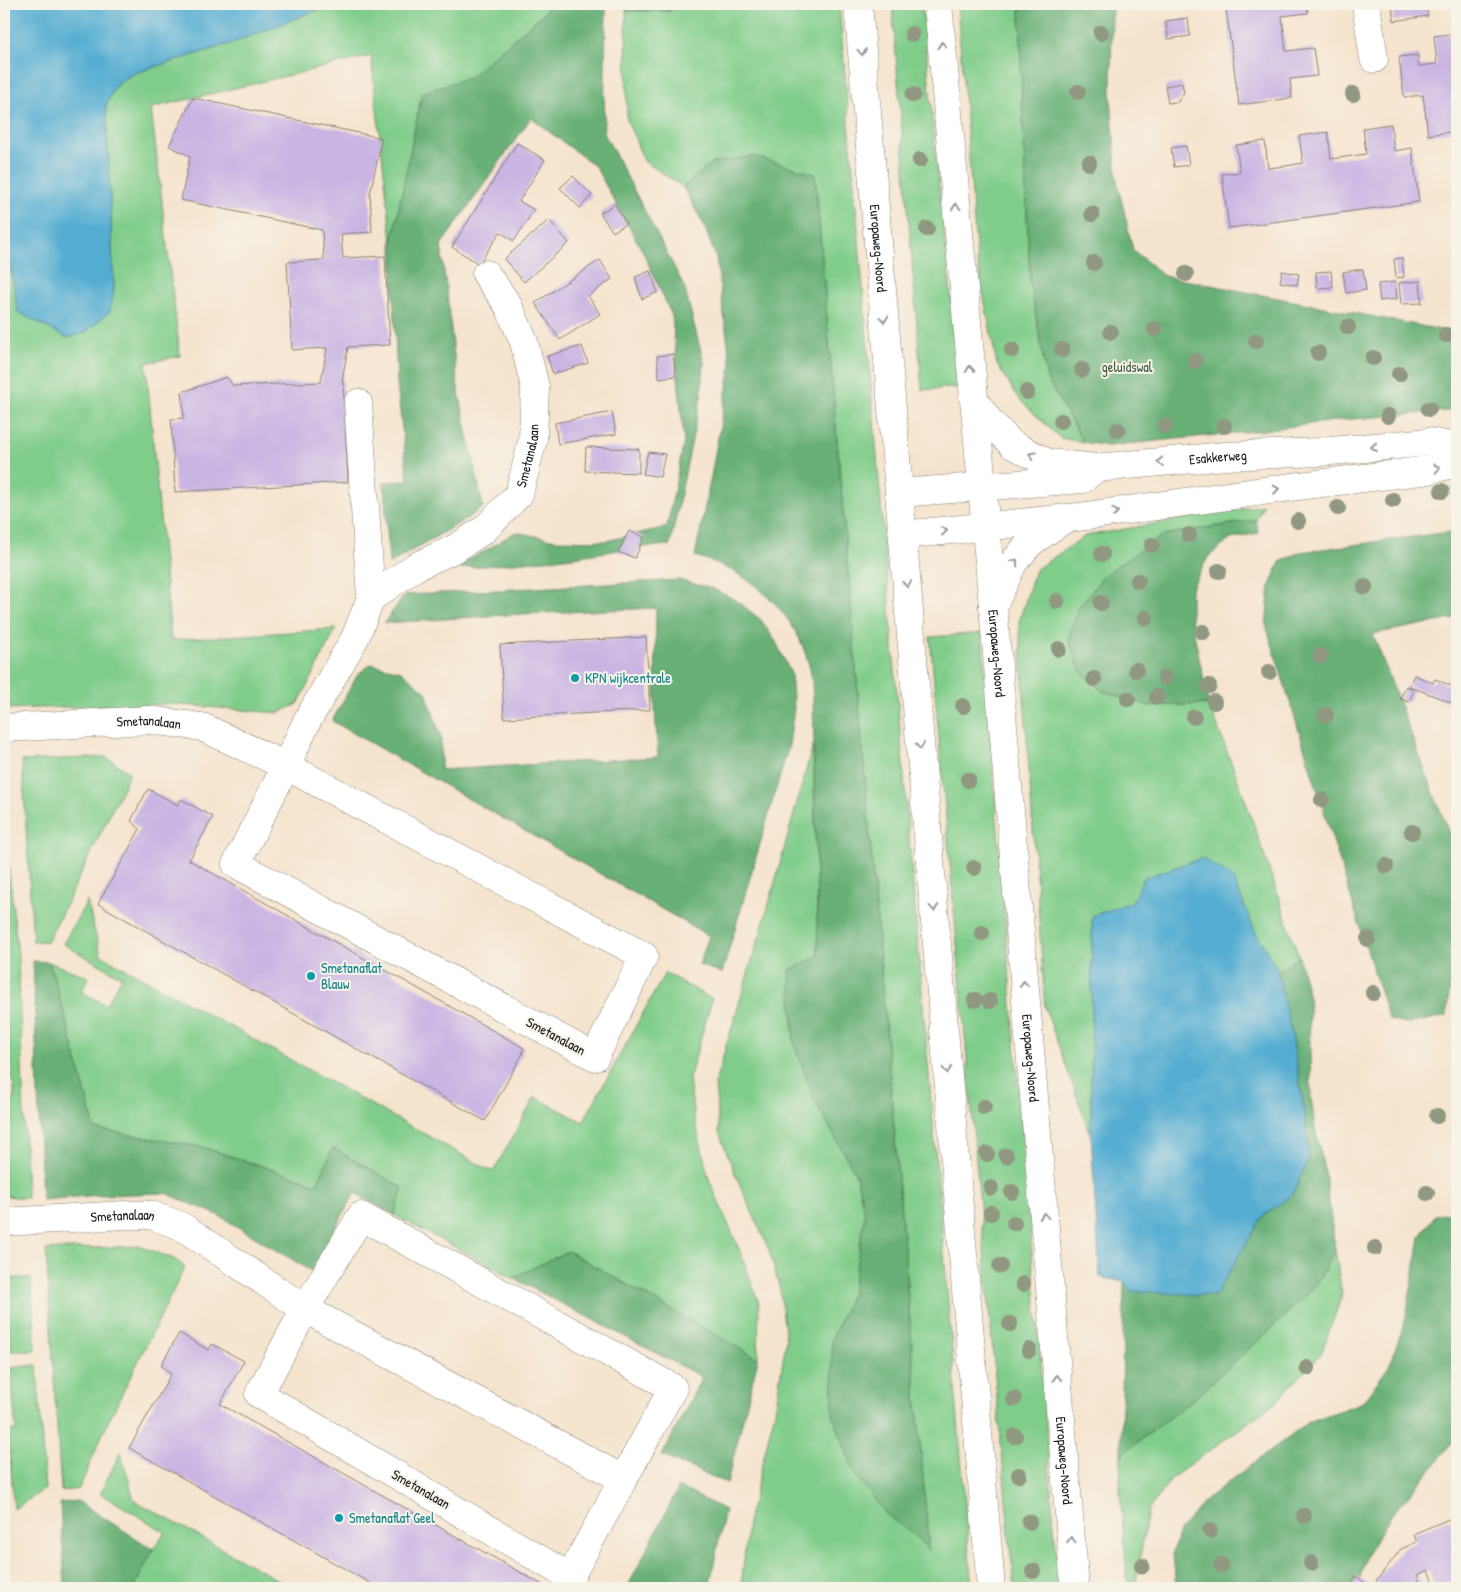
<svg xmlns="http://www.w3.org/2000/svg" width="1461" height="1592" font-family="'Patrick Hand',sans-serif">
<rect width="100%" height="100%" fill="#f7f3e8"/>
<filter id="ink" filterUnits="userSpaceOnUse"><feTurbulence type="fractalNoise" baseFrequency=".02" numOctaves="2"/><feDisplacementMap in="SourceGraphic" scale="10" xChannelSelector="R" yChannelSelector="G"/><feConvolveMatrix kernelMatrix="1 2 1 2 8 2 1 2 1" color-interpolation-filters="sRGB"/></filter>
<filter id="wash" filterUnits="userSpaceOnUse"><feTurbulence type="fractalNoise" baseFrequency=".0096" numOctaves="4" result="noise"/><feDisplacementMap in="SourceGraphic" scale="20" xChannelSelector="R" yChannelSelector="G"/><feGaussianBlur stdDeviation="1.12" result="paint"/><feColorMatrix in="noise" values="0 0 0 0 0 0 0 0 0 0 0 0 0 0 0 0 0 1.4 0 .05"/><feComposite in="paint" operator="in"/></filter>
<g filter="url(#wash)">
<rect width="100%" height="100%" fill="#f5e4cd"/>
<g fill="#80cd8b" stroke="#4e7454">
<path d="M329,4H550L546,11L470,77L422,93L392,243L371,56L151,108L180,356L146,363L171,640L336,629L298,704L278,713L173,704L4,709V226L18,312L114,291L106,105L116,84L135,73L232,43L327,6Z"/>
<path d="M681,4H839L972,1588H741L748,1520L775,1411L786,1341L780,1290L769,1250L736,1176L719,1133L715,1083L767,911L813,745L818,956L812,1095L856,1175L865,1215L852,1292L832,1339L919,1539L929,1550L815,174L712,163L683,187L644,161L627,120L626,11H669Z"/>
<path d="M892,4H922L936,159L961,387L922,390Z"/>
<path d="M957,4H1020L1022,101L1030,282L1047,379L1083,442L1060,438L1019,399L997,365L977,261Z"/>
<path d="M1263,505L1256,520L1163,535L1150,706L1209,704L1245,799L1299,957L1277,972V969L1255,931L1144,878L1132,902L1093,916L1091,1136L1045,1008L1019,622L1035,570L1085,536Z"/>
<path d="M982,633L1059,1588H1015L1010,1546L930,637Z"/>
<path d="M106,757L130,773L48,941L33,942L22,761Z"/>
<path d="M4,822L18,956L27,1198L4,1196V1100L15,1099L4,1005Z"/>
<path d="M87,901L101,955L493,1172L535,1097L583,1122L665,973L712,999L689,1079L694,1117L709,1179L739,1249L759,1303L758,1359L568,1251L513,1278L394,1215L403,1188L333,1148L317,1184L202,1147L95,1129L65,1016L49,962L88,977L82,992L106,1005L122,977L63,944Z"/>
<path d="M140,1246L174,1259L185,1267L107,1424L79,1489L61,1491L46,1250Z"/>
<path d="M1335,1249L1342,1295L1321,1354L1275,1403L1172,1478L1148,1510L1135,1588H1128L1120,1491L1121,1455L1196,1397L1320,1278Z"/>
<path d="M4,1278H31L36,1351H11Z"/>
<path d="M37,1365L45,1489L14,1509L8,1431L16,1430L10,1368Z"/>
<path d="M121,1452L134,1500L292,1588H134L153,1549L165,1532L100,1493Z"/>
</g>
<g fill="#68b077" stroke="#42664a">
<path d="M550,4H606L604,133L684,286L704,363L701,397L670,545L632,548L574,557L444,570L480,554L515,532L556,540L606,541L667,527L684,441L672,316L643,252L595,166L531,118L441,245L458,388L483,507L466,519L389,564L384,482L408,481L397,385L392,243L422,93L470,77L546,11Z"/>
<path d="M627,4H681L669,11H626Z"/>
<path d="M1020,4H1112L1111,99L1117,181L1133,250L1164,276L1457,333V410L1341,420L1265,430L1107,446L1083,442L1047,379L1030,282L1022,101Z"/>
<path d="M754,156L815,174L929,1551L919,1539L886,1514L854,1473L833,1415L832,1339L852,1292L865,1215L856,1175L812,1095L794,1043L790,970L818,956L813,696C812,687 812,678 810,669C797,612 750,571 695,556L710,482L731,366L716,257L703,223L683,187L712,163Z"/>
<path d="M1256,520L1258,533L1231,539L1208,557L1191,589V619L1209,704L1150,706L1102,691L1081,672L1068,639L1079,607L1105,574L1163,535Z"/>
<path d="M1457,531V618L1373,634L1453,844L1457,858V936L1446,1016L1408,1024L1389,1020L1266,625L1270,585L1280,562L1300,552Z"/>
<path d="M679,580L711,588L736,600L761,620L776,642L791,674L794,708L789,745L722,973L699,965L709,936L332,721L358,674L371,664L401,671L426,692L441,737V770L658,757L655,708L656,608L521,614L384,623L405,595Z"/>
<path d="M1299,957L1309,998L1311,1097L1315,1128L1325,1173L1335,1249L1320,1278L1299,1303L1196,1397L1121,1455L1124,1282L1215,1296L1263,1216L1292,1195L1309,1159L1305,1115L1292,1035L1277,972Z"/>
<path d="M33,961L49,962L65,1016L95,1129L202,1147L317,1184L333,1148L403,1188L394,1215L355,1193L311,1271L218,1215L165,1193L99,1195L42,1200Z"/>
<path d="M1457,1213V1434L1437,1463L1392,1514L1366,1556L1357,1588H1176L1173,1553L1179,1531L1209,1497L1308,1422L1363,1402L1389,1366L1405,1322L1420,1237L1435,1215Z"/>
<path d="M568,1251L758,1359L727,1483L662,1456L702,1377L513,1278Z"/>
<path d="M679,1487L725,1510L709,1588H627Z"/>
<path d="M77,1501L153,1549L134,1588H65L60,1503Z"/>
</g>
<g fill="#54add2" stroke="#386477">
<path d="M4,4H329L327,6L232,43L135,73L116,84L106,105L114,291L110,311L85,333L67,338L18,312L4,226Z"/>
<path d="M1202,858L1232,877L1255,931L1277,969L1292,1035L1305,1115L1309,1159L1292,1195L1263,1216L1215,1296L1131,1291L1124,1282L1100,1277L1091,1136L1092,916L1132,902L1144,878Z"/>
</g>
<g id="blocks">
<g fill="#c9b4e3">
<path d="M1243,4H1307L1308,13L1282,16L1286,51L1313,48L1317,76L1290,79L1292,98L1239,105L1226,9L1243,7Z"/>
<path d="M1399,4H1426L1428,16L1394,21L1392,5Z"/>
<path d="M1188,18L1190,36L1168,39L1166,21Z"/>
<path d="M1457,33V131L1428,135L1423,95L1404,97L1399,57L1418,55L1419,66L1437,64L1434,36Z"/>
<path d="M1182,83L1184,92L1178,102L1168,103L1165,86Z"/>
<path d="M193,98L382,138L370,194L372,232L341,234L343,258L385,256L390,345L348,347L342,381H343L348,482L175,492L171,419L184,418L182,392L227,377L233,386L321,382L327,348L292,350L287,262L324,260L322,230L181,200L190,156L169,146Z"/>
<path d="M1391,124L1394,151L1412,148L1419,202L1229,228L1222,174L1240,172L1236,145L1265,141L1268,168L1286,166L1303,163L1299,136L1328,132L1331,159L1366,154L1363,128Z"/>
<path d="M517,143L545,160L519,201L534,210L514,241L500,232L479,264L452,247Z"/>
<path d="M1186,146L1189,165L1174,167L1171,148Z"/>
<path d="M573,176L592,195L580,208L560,188Z"/>
<path d="M615,204L626,224L613,232L600,213Z"/>
<path d="M549,220L569,243L524,282L504,259Z"/>
<path d="M1402,258L1404,277L1396,278L1394,259Z"/>
<path d="M600,260L612,279L588,296L600,314L560,340L535,303Z"/>
<path d="M1363,269L1366,290L1346,293L1343,272Z"/>
<path d="M650,271L658,292L642,299L635,277Z"/>
<path d="M1282,271L1299,274L1297,285L1280,282Z"/>
<path d="M1331,271L1333,287L1317,288L1316,272Z"/>
<path d="M1420,281L1422,303L1401,304L1399,283Z"/>
<path d="M1395,282L1397,299L1380,301L1378,284Z"/>
<path d="M582,346L588,363L553,374L547,356Z"/>
<path d="M673,354L676,376L659,378L657,356Z"/>
<path d="M612,412L616,434L558,444L555,423Z"/>
<path d="M586,447L639,449V473L585,471Z"/>
<path d="M648,452L665,454L660,477L643,474Z"/>
<path d="M629,531L644,537L635,558L618,552Z"/>
<path d="M646,637L650,710L504,718L500,645Z"/>
<path d="M1414,675L1433,683L1435,679L1457,688V705L1409,686Z"/>
<path d="M1406,686L1414,690L1409,702L1400,699Z"/>
<path d="M148,789L178,805L181,799L213,817L189,860L524,1048L522,1052L523,1053L485,1121L98,904L140,829L131,821Z"/>
<path d="M179,1333L209,1350L212,1344L244,1361L220,1404L548,1588H379L129,1448L171,1374L161,1365Z"/>
<path d="M1449,1519L1457,1538V1588H1435L1428,1570L1417,1575L1421,1585L1419,1588H1379L1376,1581L1401,1549L1417,1542L1413,1534Z"/>
<path d="M1356,1576L1372,1588H1351Z"/>
</g>
</g>
</g>
<g filter="url(#ink)">
<use href="#blocks" fill-opacity="0" stroke="#888074" stroke-width="1"/>
<g fill="none" stroke-linecap="round" stroke-linejoin="round">
<g stroke="#888074" stroke-width="29">
<g id="minor">
<path d="M1366,4L1374,59"/>
<path id="s1" d="M899,493L1083,479L1096,468L1226,456L1320,452L1429,442L1457,447"/>
<path d="M903,535L1079,517L1299,486L1429,470L1457,463"/>
<path id="s2" d="M371,598L415,567L456,548L485,529L519,494L533,439L535,387L524,342L508,305L486,274"/>
<path id="s3" d="M4,728L150,720L202,727L286,766L307,721L355,638L371,598L358,403"/>
<path d="M286,766L644,956L595,1057L236,864Z"/>
<path d="M361,1216L673,1388L570,1577L259,1394L305,1309Z"/>
<path id="s4" d="M4,1222L125,1215H151L181,1226L305,1309L623,1479"/>
</g>
</g>
<g stroke="#888074" stroke-width="29">
<g id="major">
<path id="s5" d="M858,4L991,1588"/>
<path id="s6" d="M938,4L993,606L1075,1588"/>
<path d="M973,398L989,421L1013,445L1048,463L1096,468"/>
<path d="M993,606L1013,563L1030,543L1066,518"/>
</g>
</g>
<use href="#minor" stroke="#fff" stroke-width="28"/>
<use href="#major" stroke="#fff" stroke-width="28"/>
</g>
<g fill="#919881">
<circle cx="1101" cy="33" r="8"/>
<circle cx="912" cy="34" r="8"/>
<circle cx="1078" cy="92" r="8"/>
<circle cx="1353" cy="94" r="8"/>
<circle cx="913" cy="95" r="8"/>
<circle cx="920" cy="160" r="8"/>
<circle cx="1089" cy="163" r="8"/>
<circle cx="1092" cy="214" r="8"/>
<circle cx="927" cy="229" r="8"/>
<circle cx="1094" cy="263" r="8"/>
<circle cx="1186" cy="274" r="8"/>
<circle cx="1348" cy="327" r="8"/>
<circle cx="1155" cy="329" r="8"/>
<circle cx="1111" cy="332" r="8"/>
<circle cx="1446" cy="335" r="8"/>
<circle cx="1256" cy="341" r="8"/>
<circle cx="1012" cy="350" r="8"/>
<circle cx="1062" cy="350" r="8"/>
<circle cx="1318" cy="353" r="8"/>
<circle cx="1373" cy="358" r="8"/>
<circle cx="1195" cy="361" r="8"/>
<circle cx="1082" cy="370" r="8"/>
<circle cx="1399" cy="374" r="8"/>
<circle cx="1027" cy="392" r="8"/>
<circle cx="1429" cy="409" r="8"/>
<circle cx="1388" cy="416" r="8"/>
<circle cx="1061" cy="421" r="8"/>
<circle cx="1165" cy="426" r="8"/>
<circle cx="1224" cy="426" r="8"/>
<circle cx="1118" cy="430" r="8"/>
<circle cx="1442" cy="491" r="8"/>
<circle cx="1393" cy="500" r="8"/>
<circle cx="1338" cy="508" r="8"/>
<circle cx="1298" cy="521" r="8"/>
<circle cx="1189" cy="535" r="8"/>
<circle cx="1152" cy="545" r="8"/>
<circle cx="1102" cy="554" r="8"/>
<circle cx="1219" cy="571" r="8"/>
<circle cx="1138" cy="581" r="8"/>
<circle cx="1365" cy="587" r="8"/>
<circle cx="1057" cy="601" r="8"/>
<circle cx="1101" cy="603" r="8"/>
<circle cx="1146" cy="618" r="8"/>
<circle cx="1203" cy="632" r="8"/>
<circle cx="1059" cy="649" r="8"/>
<circle cx="1321" cy="656" r="8"/>
<circle cx="1136" cy="670" r="8"/>
<circle cx="1269" cy="672" r="8"/>
<circle cx="1165" cy="678" r="8"/>
<circle cx="1094" cy="679" r="8"/>
<circle cx="1209" cy="686" r="8"/>
<circle cx="1157" cy="697" r="8"/>
<circle cx="1128" cy="699" r="8"/>
<circle cx="1214" cy="702" r="8"/>
<circle cx="963" cy="706" r="8"/>
<circle cx="1326" cy="715" r="8"/>
<circle cx="1194" cy="717" r="8"/>
<circle cx="968" cy="780" r="8"/>
<circle cx="1322" cy="800" r="8"/>
<circle cx="1412" cy="832" r="8"/>
<circle cx="1386" cy="866" r="8"/>
<circle cx="974" cy="868" r="8"/>
<circle cx="982" cy="933" r="8"/>
<circle cx="1368" cy="939" r="8"/>
<circle cx="1373" cy="993" r="8"/>
<circle cx="975" cy="1000" r="8"/>
<circle cx="990" cy="1001" r="8"/>
<circle cx="984" cy="1107" r="8"/>
<circle cx="1437" cy="1116" r="8"/>
<circle cx="987" cy="1154" r="8"/>
<circle cx="1006" cy="1156" r="8"/>
<circle cx="991" cy="1188" r="8"/>
<circle cx="1012" cy="1192" r="8"/>
<circle cx="1427" cy="1193" r="8"/>
<circle cx="991" cy="1213" r="8"/>
<circle cx="1014" cy="1223" r="8"/>
<circle cx="1375" cy="1248" r="8"/>
<circle cx="1000" cy="1266" r="8"/>
<circle cx="1023" cy="1284" r="8"/>
<circle cx="1010" cy="1324" r="8"/>
<circle cx="1029" cy="1350" r="8"/>
<circle cx="1307" cy="1368" r="8"/>
<circle cx="1014" cy="1399" r="8"/>
<circle cx="1015" cy="1436" r="8"/>
<circle cx="1019" cy="1475" r="8"/>
<circle cx="1304" cy="1516" r="8"/>
<circle cx="1029" cy="1522" r="8"/>
<circle cx="1210" cy="1531" r="8"/>
<circle cx="1311" cy="1563" r="8"/>
<circle cx="1221" cy="1565" r="8"/>
<circle cx="1142" cy="1566" r="8"/>
<circle cx="1033" cy="1571" r="8"/>
</g>
<defs><path id="oneway-chevron" d="M-2-3.5L2.5 0L-2 3.5" fill="none" stroke-width="1.6" stroke-linecap="round" stroke-linejoin="round" transform="scale(1.25)"/></defs>
<g stroke="#999">
<use href="#oneway-chevron" transform="translate(942 45) rotate(-95)"/>
<use href="#oneway-chevron" transform="translate(862 52) rotate(85)"/>
<use href="#oneway-chevron" transform="translate(956 207) rotate(-95)"/>
<use href="#oneway-chevron" transform="translate(884 319) rotate(85)"/>
<use href="#oneway-chevron" transform="translate(970 369) rotate(-95)"/>
<use href="#oneway-chevron" transform="translate(1374 447) rotate(175)"/>
<use href="#oneway-chevron" transform="translate(1032 455) rotate(-153)"/>
<use href="#oneway-chevron" transform="translate(1160 462) rotate(175)"/>
<use href="#oneway-chevron" transform="translate(1437 468) rotate(-14)"/>
<use href="#oneway-chevron" transform="translate(1276 489) rotate(-8)"/>
<use href="#oneway-chevron" transform="translate(1115 512) rotate(-8)"/>
<use href="#oneway-chevron" transform="translate(944 531) rotate(-6)"/>
<use href="#oneway-chevron" transform="translate(1015 562) rotate(-56)"/>
<use href="#oneway-chevron" transform="translate(907 584) rotate(85)"/>
<use href="#oneway-chevron" transform="translate(920 746) rotate(85)"/>
<use href="#oneway-chevron" transform="translate(934 908) rotate(85)"/>
<use href="#oneway-chevron" transform="translate(1024 984) rotate(-95)"/>
<use href="#oneway-chevron" transform="translate(947 1070) rotate(85)"/>
<use href="#oneway-chevron" transform="translate(1044 1216) rotate(-95)"/>
<use href="#oneway-chevron" transform="translate(1057 1378) rotate(-95)"/>
<use href="#oneway-chevron" transform="translate(1071 1540) rotate(-95)"/>
</g>
</g>
<g fill="#0f9aa8" stroke="#f7f3e8" stroke-width="2">
<circle cx="575" cy="678" r="5"/>
<circle cx="311" cy="976" r="5"/>
<circle cx="339" cy="1518" r="5"/>
</g>
<g text-anchor="middle" stroke-width="4" stroke-linejoin="round" paint-order="stroke">
<g font-size="14" fill="#1c1c1c" stroke="#f7f3e8">
<text dy="5" stroke="none"><textPath href="#s5" startOffset="245">Europaweg-Noord</textPath></text>
<text dy="5" stroke="none"><textPath href="#s2" startOffset="222">Smetanalaan</textPath></text>
<text dy="5" stroke="none"><textPath href="#s1" startOffset="324">Esakkerweg</textPath></text>
<text dy="5" stroke="none"><textPath href="#s6" startOffset="652">Europaweg-Noord</textPath></text>
<text dy="5" stroke="none"><textPath href="#s3" startOffset="145">Smetanalaan</textPath></text>
<text transform="translate(556 1036) rotate(28)" y="5">Smetanalaan</text>
<text dy="5" stroke="none"><textPath href="#s6" startOffset="1058">Europaweg-Noord</textPath></text>
<text dy="5" stroke="none"><textPath href="#s4" startOffset="119">Smetanalaan</textPath></text>
<text dy="5" stroke="none"><textPath href="#s6" startOffset="1462">Europaweg-Noord</textPath></text>
<text transform="translate(421 1489) rotate(30)" y="5">Smetanalaan</text>
</g>
<g font-size="14" fill="#3f5a43" stroke="#f7f3e8">
<text x="1127" y="372">geluidswal</text>
</g>
<g font-size="14" fill="#0d838f" stroke="#f7f3e8" text-anchor="start">
<text x="585" y="683">KPN wijkcentrale</text>
<text x="321" y="973">Smetanaflat<tspan x="321" dy="16">Blauw</tspan></text>
<text x="349" y="1523">Smetanaflat Geel</text>
</g>
</g>
<rect width="1461" height="1592" fill="none" stroke="#f7f3e8" stroke-width="20"/>
</svg>
